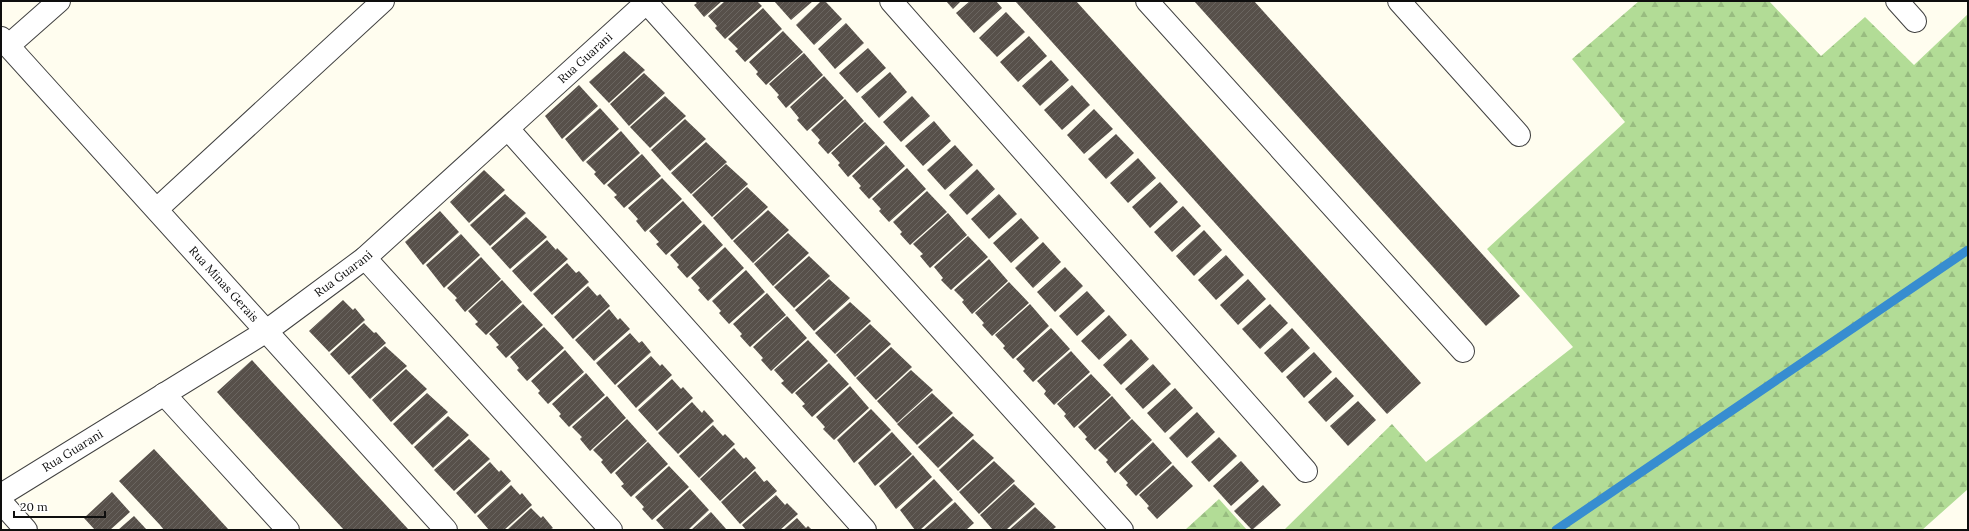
<svg xmlns="http://www.w3.org/2000/svg" width="1969" height="531" font-family="Lora,serif">
<defs>
<pattern id="forest-firs" width="22" height="20" patternUnits="userSpaceOnUse"><rect width="22" height="20" fill="#b2dc96"/><path d="M5 1l3.5 6h-7zM16 11l3.5 6h-7z" fill="#98bc80"/></pattern>
<pattern id="building-hatch" width="6" height="6" patternUnits="userSpaceOnUse"><rect width="6" height="6" fill="#57504a"/><path d="M-1 1l2-2M0 6l6-6M5 7l2-2" fill="none" stroke="#6a6560"/></pattern>
</defs>
<rect width="100%" height="100%" fill="#fffdef"/>
<g fill="url(#forest-firs)">
<path d="M1639,1H1769L1821,56L1865,17L1914,65L1968,14V489L1922,530H1284L1392,424L1426,462L1573,347L1487,249L1625,122L1572,59Z"/>
<path d="M1219,499L1247,530H1185Z"/>
</g>
<g fill="none" stroke-linecap="round" stroke-linejoin="round">
<path stroke="#378dd0" stroke-width="9" d="M1556,530L1968,250"/>
</g>
<g fill="url(#building-hatch)">
<path d="M694,1H722L704,17L694,5L697,3Z"/>
<path d="M725,1H757L762,6L725,39L715,28L717,26L708,16Z"/>
<path d="M774,1H813L791,20Z"/>
<path d="M821,1H825L842,19L814,45L796,25Z"/>
<path d="M946,1H961L953,9Z"/>
<path d="M970,1H996L1002,8L974,33L956,13Z"/>
<path d="M1015,1H1076L1421,383L1387,414Z"/>
<path d="M1194,1H1254L1520,296L1486,326Z"/>
<path d="M763,8L782,29L745,62L735,51L738,49L728,39Z"/>
<path d="M1006,12L1025,32L997,57L979,38Z"/>
<path d="M846,23L864,43L835,69L818,49Z"/>
<path d="M783,31L803,52L766,85L756,74L758,72L749,62Z"/>
<path d="M1029,36L1047,56L1018,82L1000,62Z"/>
<path d="M868,48L886,68L857,93L839,73Z"/>
<path d="M624,51L645,70L609,103L589,82Z"/>
<path d="M804,53L823,75L786,108L777,97L779,95L769,84Z"/>
<path d="M1051,60L1069,80L1040,106L1022,86Z"/>
<path d="M890,72L907,92L879,118L861,97Z"/>
<path d="M644,73L665,93L629,126L610,104Z"/>
<path d="M824,76L844,98L807,131L797,120L799,118L790,107Z"/>
<path d="M579,85L598,106L562,139L545,116Z"/>
<path d="M1072,85L1090,105L1062,130L1044,110Z"/>
<path d="M665,96L686,116L650,148L630,127Z"/>
<path d="M912,96L930,116L901,142L883,122Z"/>
<path d="M845,99L864,121L828,154L818,143L820,140L811,130Z"/>
<path d="M600,108L619,129L583,162L565,139Z"/>
<path d="M1094,109L1113,129L1084,154L1067,135Z"/>
<path d="M685,119L706,139L670,171L651,150Z"/>
<path d="M934,121L951,141L923,166L905,146Z"/>
<path d="M865,122L885,143L848,177L838,165L840,163L831,153Z"/>
<path d="M621,131L640,153L604,185L594,174L596,172L586,162Z"/>
<path d="M1116,134L1134,153L1106,179L1088,159Z"/>
<path d="M706,142L727,162L691,194L671,173Z"/>
<path d="M886,145L905,166L869,199L859,188L861,186L852,176Z"/>
<path d="M955,145L973,165L945,190L927,170Z"/>
<path d="M642,154L661,176L624,208L614,197L617,195L607,185Z"/>
<path d="M1138,158L1156,178L1128,203L1110,183Z"/>
<path d="M726,164L748,184L712,217L692,195Z"/>
<path d="M907,168L926,189L889,222L879,211L881,209L872,199Z"/>
<path d="M977,169L995,189L967,215L949,195Z"/>
<path d="M484,170L505,190L469,223L450,202Z"/>
<path d="M662,178L682,199L645,232L636,221L638,219L628,208Z"/>
<path d="M1160,182L1178,202L1150,228L1132,207Z"/>
<path d="M747,187L768,207L732,240L713,218Z"/>
<path d="M927,191L947,212L910,245L900,234L902,232L893,222Z"/>
<path d="M505,194L526,213L490,246L470,225Z"/>
<path d="M999,194L1017,214L989,239L971,219Z"/>
<path d="M683,201L702,222L666,255L656,244L659,242L649,231Z"/>
<path d="M1183,206L1201,226L1172,252L1154,232Z"/>
<path d="M768,210L789,230L753,263L733,241Z"/>
<path d="M440,211L459,232L423,265L405,242Z"/>
<path d="M948,213L967,235L930,268L920,256L923,254L913,244Z"/>
<path d="M526,217L547,237L510,269L491,248Z"/>
<path d="M1021,218L1039,238L1011,263L993,243Z"/>
<path d="M704,224L723,245L687,278L677,267L679,265L670,255Z"/>
<path d="M1204,230L1222,250L1194,276L1176,256Z"/>
<path d="M788,233L809,253L773,286L754,264Z"/>
<path d="M461,234L480,255L444,288L426,265Z"/>
<path d="M968,236L988,257L951,290L941,280L943,278L934,267Z"/>
<path d="M547,240L556,250L557,248L568,259L531,292L512,271Z"/>
<path d="M1043,242L1061,262L1033,288L1015,268Z"/>
<path d="M725,247L744,268L708,301L698,290L700,288L691,278Z"/>
<path d="M1226,255L1244,275L1216,300L1198,280Z"/>
<path d="M809,256L830,276L794,308L774,287Z"/>
<path d="M481,257L501,279L465,312L455,300L457,298L447,288Z"/>
<path d="M989,259L1008,281L972,314L962,302L964,300L954,290Z"/>
<path d="M567,263L576,273L579,271L589,282L552,315L533,294Z"/>
<path d="M1065,267L1083,286L1055,312L1037,292Z"/>
<path d="M746,270L765,292L729,324L719,313L721,311L712,301Z"/>
<path d="M829,279L850,298L814,331L795,310Z"/>
<path d="M1248,279L1266,299L1238,325L1220,305Z"/>
<path d="M502,280L522,302L486,335L475,324L478,322L468,311Z"/>
<path d="M1009,282L1029,303L992,336L982,325L984,323L975,313Z"/>
<path d="M588,286L597,296L600,294L610,306L573,339L554,317Z"/>
<path d="M1087,291L1105,311L1077,336L1059,316Z"/>
<path d="M767,293L786,315L750,347L740,336L742,334L733,324Z"/>
<path d="M343,300L353,310L355,308L365,320L329,352L309,331Z"/>
<path d="M850,302L871,321L835,354L815,333Z"/>
<path d="M523,304L543,325L506,358L496,347L499,345L489,334Z"/>
<path d="M1030,304L1049,326L1013,359L1003,348L1005,346L995,335Z"/>
<path d="M1270,304L1288,323L1260,349L1242,329Z"/>
<path d="M609,309L618,320L620,318L630,329L594,361L575,340Z"/>
<path d="M1109,315L1127,335L1099,360L1081,341Z"/>
<path d="M787,316L807,338L771,371L761,360L763,358L753,347Z"/>
<path d="M364,323L374,333L376,332L386,343L349,375L330,354Z"/>
<path d="M870,324L891,344L855,377L836,355Z"/>
<path d="M544,327L564,348L527,381L517,370L519,368L510,357Z"/>
<path d="M1051,328L1070,349L1033,382L1023,371L1025,369L1016,359Z"/>
<path d="M1292,328L1310,348L1282,373L1264,353Z"/>
<path d="M630,333L639,343L642,341L651,352L615,385L596,363Z"/>
<path d="M1131,339L1149,359L1121,385L1103,365Z"/>
<path d="M808,340L828,361L792,394L781,383L784,381L774,370Z"/>
<path d="M385,346L407,366L370,399L351,377Z"/>
<path d="M891,347L912,367L876,400L856,378Z"/>
<path d="M565,350L584,372L548,404L538,393L540,391L531,381Z"/>
<path d="M1071,351L1090,372L1054,405L1044,394L1046,391L1037,381Z"/>
<path d="M1314,352L1332,372L1304,398L1286,377Z"/>
<path d="M651,356L660,366L662,364L672,375L636,408L617,386Z"/>
<path d="M252,360L272,382L409,530H344L237,414L217,392Z"/>
<path d="M829,363L849,384L812,417L802,406L805,404L795,393Z"/>
<path d="M1153,364L1171,384L1143,409L1125,389Z"/>
<path d="M406,369L427,389L391,422L372,400Z"/>
<path d="M911,370L933,390L897,423L877,401Z"/>
<path d="M586,373L605,395L569,427L559,416L561,414L552,404Z"/>
<path d="M1091,374L1111,395L1074,428L1064,416L1066,414L1057,404Z"/>
<path d="M1336,377L1354,396L1326,422L1308,402Z"/>
<path d="M672,379L681,389L683,387L693,398L657,431L638,410Z"/>
<path d="M850,386L869,408L834,440L823,429L825,427L816,417Z"/>
<path d="M1175,388L1193,408L1165,433L1147,413Z"/>
<path d="M427,393L448,412L412,445L393,424Z"/>
<path d="M932,393L953,413L917,445L897,424Z"/>
<path d="M607,396L626,418L590,451L580,439L582,437L572,427Z"/>
<path d="M1112,396L1131,418L1095,450L1085,439L1087,437L1078,427Z"/>
<path d="M1358,401L1376,420L1348,446L1330,426Z"/>
<path d="M692,402L702,413L704,410L714,421L678,454L658,433Z"/>
<path d="M871,409L891,430L854,463L837,440Z"/>
<path d="M1197,412L1215,432L1187,458L1169,438Z"/>
<path d="M448,416L469,435L433,468L414,447Z"/>
<path d="M953,416L974,435L938,468L918,447Z"/>
<path d="M627,419L647,441L611,474L601,462L603,460L593,450Z"/>
<path d="M1132,419L1152,440L1115,473L1106,462L1108,460L1098,450Z"/>
<path d="M713,425L723,436L725,434L735,444L699,478L679,456Z"/>
<path d="M892,432L912,454L875,486L858,463Z"/>
<path d="M1219,437L1237,456L1209,482L1191,462Z"/>
<path d="M469,439L490,459L454,491L434,470Z"/>
<path d="M973,439L994,458L958,491L939,470Z"/>
<path d="M648,442L668,464L631,497L621,486L624,484L615,473Z"/>
<path d="M1153,442L1172,463L1136,496L1126,485L1128,483L1119,473Z"/>
<path d="M734,448L744,459L746,457L756,468L720,501L700,479Z"/>
<path d="M154,449L195,493L229,530H164L160,525L119,481Z"/>
<path d="M913,455L932,477L896,509L879,486Z"/>
<path d="M994,461L1015,481L979,514L959,492Z"/>
<path d="M1241,461L1259,481L1231,506L1213,486Z"/>
<path d="M490,462L499,472L501,470L511,481L475,514L456,493Z"/>
<path d="M1173,465L1193,486L1157,519L1147,508L1149,506L1139,495Z"/>
<path d="M669,466L689,487L652,520L642,509L644,507L635,497Z"/>
<path d="M755,471L764,482L767,480L777,491L740,524L721,502Z"/>
<path d="M934,479L953,500L920,530H915L900,510Z"/>
<path d="M1014,484L1035,504L1006,530H993L980,515Z"/>
<path d="M511,485L520,495L522,493L532,505L504,530H489L477,516Z"/>
<path d="M1263,485L1281,505L1252,530L1234,511Z"/>
<path d="M690,489L709,510L688,530H665L656,520Z"/>
<path d="M112,492L130,512L110,530H95L84,518Z"/>
<path d="M776,495L785,505L787,503L798,514L780,530H746L742,525Z"/>
<path d="M955,502L974,523L966,530H923Z"/>
<path d="M1035,507L1056,527L1052,530H1009Z"/>
<path d="M531,508L541,518L543,516L553,528L550,530H507Z"/>
<path d="M711,512L727,530H691Z"/>
<path d="M134,516L147,530H118Z"/>
<path d="M797,518L806,528L808,526L812,530H783Z"/>
</g>
<g fill="none" stroke-linecap="round" stroke-linejoin="round">
<g stroke="#414141" stroke-width="24">
<g id="minor">
<path d="M891,1L1306,471"/>
<path d="M1147,1L1463,351"/>
<path d="M1399,1L1519,135"/>
<path d="M1897,1L1915,21"/>
<path d="M646,2L1122,530"/>
<path id="s1" d="M1,38L446,530"/>
<path d="M8,46L59,1"/>
<path d="M508,129L865,530"/>
<path d="M157,209L383,1"/>
<path d="M365,258L611,530"/>
<path d="M164,394L288,530"/>
<path id="s2" d="M1,495L265,332L365,258L648,1"/>
<path d="M1,502L26,530"/>
</g>
</g>
<use href="#minor" stroke="#fff" stroke-width="22"/>
</g>
<g text-anchor="middle" stroke-width="4" stroke-linejoin="round" paint-order="stroke">
<g font-size="12" fill="#0e0e0e" stroke="#fff">
<text dy="4" stroke="none"><textPath href="#s2" startOffset="732">Rua Guarani</textPath></text>
<text dy="4" stroke="none"><textPath href="#s2" startOffset="408">Rua Guarani</textPath></text>
<text dy="4" stroke="none"><textPath href="#s1" startOffset="332">Rua Minas Gerais</textPath></text>
<text dy="4" stroke="none"><textPath href="#s2" startOffset="84">Rua Guarani</textPath></text>
</g>
</g>
<rect width="1969" height="531" fill="none" stroke="#0e0e0e" stroke-width="4"/>
<path d="M14 511v6h91v-6" fill="none" stroke="#0e0e0e" stroke-width="2"/>
<text x="20" y="511" font-size="12" fill="#0e0e0e" stroke="#ffffff" stroke-width="3" paint-order="stroke">20 m</text>
</svg>
